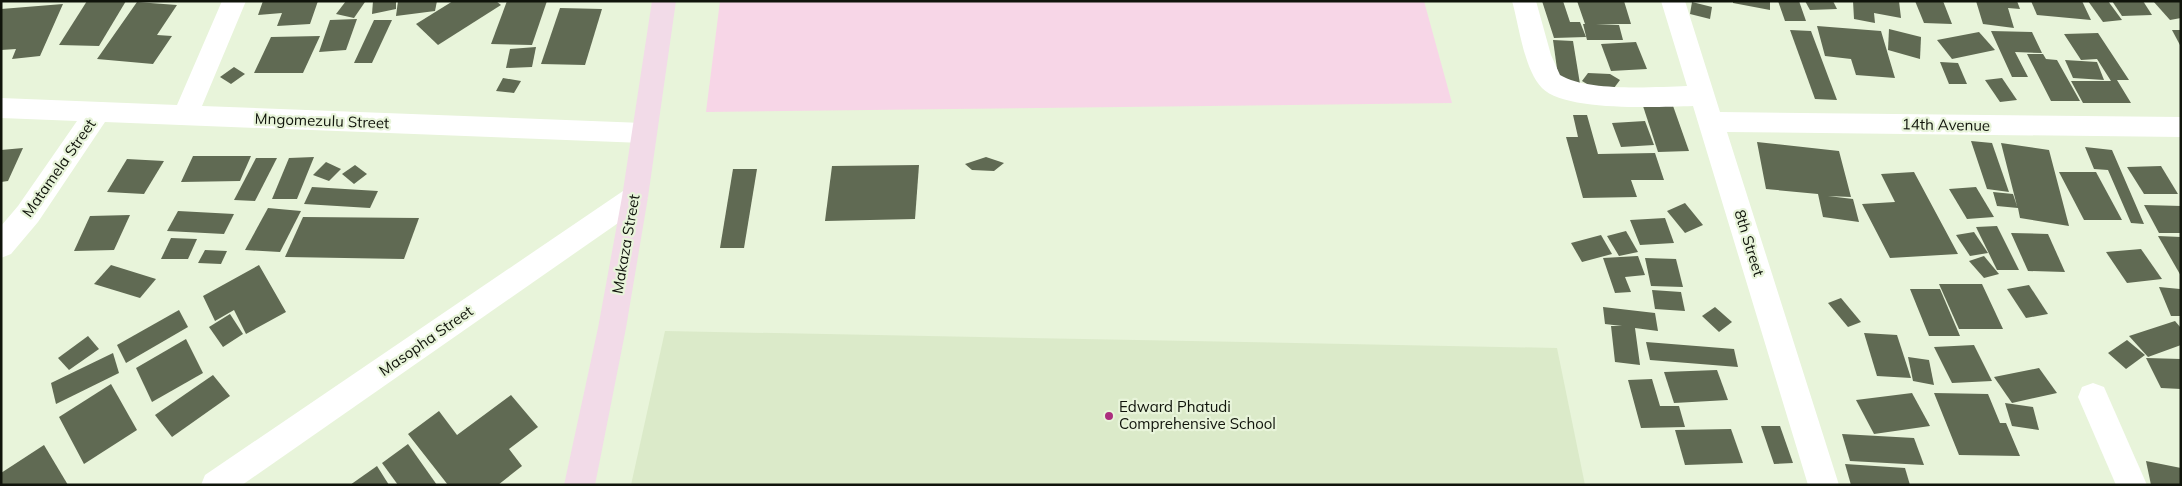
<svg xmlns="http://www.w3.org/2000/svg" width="2182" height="486" font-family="Mulish,sans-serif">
<rect width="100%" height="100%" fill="#e8f4da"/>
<path fill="#dbeac9" d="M665,331L1557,348L1585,485H631Z"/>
<path fill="#f7d6e7" d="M720,1H1424L1452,103L706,112Z"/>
<g fill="#606a53">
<path d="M87,1H126L99,46L59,45Z"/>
<path d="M263,1H318L310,24L277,26L282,13L258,15Z"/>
<path d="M346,1H360L365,2L354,18L336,14Z"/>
<path d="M373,1H396V9L372,14Z"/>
<path d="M398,1H437L435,11L396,16Z"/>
<path d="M453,1H496L501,5L438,45L416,24Z"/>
<path d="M507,1H547L532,45L491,44Z"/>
<path d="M1542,1H1563L1570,22H1580L1586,37L1554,38Z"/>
<path d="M1577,1H1624L1631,24H1596L1619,25L1623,40H1587L1583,24H1585Z"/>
<path d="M1733,1H1770V10L1733,3Z"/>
<path d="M1778,1H1799L1806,21H1785Z"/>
<path d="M1805,1H1833L1837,9L1810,10Z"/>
<path d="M1853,1H1899L1901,18L1874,13L1875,23L1854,19Z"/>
<path d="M1915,1H1943L1952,24L1924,23Z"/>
<path d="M1976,1H2017L2020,9L2008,8L2014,28L1983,24Z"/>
<path d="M2031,1H2082L2091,20L2037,15Z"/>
<path d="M2088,1H2108L2122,20L2103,22Z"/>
<path d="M2112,1H2143L2152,15L2122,16Z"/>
<path d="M2153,1H2181V18L2170,20Z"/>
<path d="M137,2L177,5L157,35L172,36L153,64L97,59Z"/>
<path d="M1692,2L1712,7L1710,19L1690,14Z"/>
<path d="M63,4L40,56L12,59L16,49L1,50V9Z"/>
<path d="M560,8L602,9L585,65L541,64Z"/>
<path d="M357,19L346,50L319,52L330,20Z"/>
<path d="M374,20H392L372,63H354Z"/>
<path d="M1817,26L1881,31L1895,78L1856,75L1851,59L1825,56Z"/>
<path d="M1889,29L1921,37L1920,59L1888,50Z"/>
<path d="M1790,30L1811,31L1837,100L1815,99Z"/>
<path d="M2172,30H2181V47Z"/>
<path d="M1991,31L2032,32L2042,53L2015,52L2028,77H2012Z"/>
<path d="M1979,32L1995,50L1952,59L1937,40Z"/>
<path d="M2098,33L2129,80H2117L2131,103H2083L2071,81H2111L2097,59L2081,60L2064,34Z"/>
<path d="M320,36L303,73H254L271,37Z"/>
<path d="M1553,40L1573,41L1580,84L1559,83Z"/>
<path d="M1636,42L1647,69L1611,71L1601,44Z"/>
<path d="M536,47L532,67L506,68L510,49Z"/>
<path d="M2027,54H2043L2046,59L2057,60L2080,101H2051Z"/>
<path d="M2065,60L2097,62L2104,80L2073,78Z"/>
<path d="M1940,62L1958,63L1967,84H1949Z"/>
<path d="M234,67L245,74L231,84L220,77Z"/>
<path d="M1588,73L1610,74L1620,80L1614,88L1592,87L1582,81Z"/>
<path d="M503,78L521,81L514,93L496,91Z"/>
<path d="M2002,78L2017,100L2000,102L1985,80Z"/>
<path d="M1642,103H1672L1689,151L1658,152Z"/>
<path d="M1573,115H1587L1598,154L1655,153L1664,180H1631L1637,197L1583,198L1566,137H1578Z"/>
<path d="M1645,121L1654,145L1621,147L1612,123Z"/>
<path d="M1971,141L1992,143L2009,192L1987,189Z"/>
<path d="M1757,142L1839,151L1851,197L1828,196L1853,199L1859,222L1823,217L1818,194L1766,189Z"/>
<path d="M2001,143L2049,150L2069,226L2020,218L2018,208L1997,206L1993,192L2013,194L2017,206Z"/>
<path d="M2085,147L2112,150L2144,224L2131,223L2108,170L2094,169Z"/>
<path d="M23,148L8,181L1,182V150Z"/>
<path d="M193,156H251L240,181L181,182Z"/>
<path d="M314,157L297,199H272L289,158Z"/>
<path d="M986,157L1004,163L994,171L972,170L965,164Z"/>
<path d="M256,158H277L255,201L234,200Z"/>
<path d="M127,159L164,161L144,194L107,192Z"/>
<path d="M326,162L341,169L329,181L313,175Z"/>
<path d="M355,165L367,174L354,184L342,174Z"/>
<path d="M919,165L915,219L825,221L832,166Z"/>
<path d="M2161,166L2178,194H2144L2127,167Z"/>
<path d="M733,169H757L744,248H720Z"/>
<path d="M1914,172L1958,254L1890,258L1862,204L1895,202L1881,174Z"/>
<path d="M2059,172H2096L2122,220H2084Z"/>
<path d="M312,187L378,191L370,208L304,204Z"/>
<path d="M1976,187L1994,217L1967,219L1949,189Z"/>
<path d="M1685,203L1703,225L1685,233L1667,211Z"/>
<path d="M2144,205L2181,206V233H2159Z"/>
<path d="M268,208L301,211L280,252L245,250Z"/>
<path d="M178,211L234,214L224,234L167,231Z"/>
<path d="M130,215L114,250L74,251L90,216Z"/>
<path d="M303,217L419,218L404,259L285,257Z"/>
<path d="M1665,218L1674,243L1640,245L1630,220Z"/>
<path d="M1997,226L2019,270H1997L1976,227Z"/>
<path d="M1626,231L1638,252L1619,256L1607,236Z"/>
<path d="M1974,232L1988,253L1970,256L1956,235Z"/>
<path d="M2011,233L2048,234L2065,272L2028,271Z"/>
<path d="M1601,235L1612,254L1582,262L1571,243Z"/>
<path d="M2158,236L2181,237V276Z"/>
<path d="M171,238L197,239L188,259H161Z"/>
<path d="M2141,249L2162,279L2127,283L2106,252Z"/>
<path d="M205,250L227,251L221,264L198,263Z"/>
<path d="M1638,256L1645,275L1625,277L1631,292L1615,293L1603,258Z"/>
<path d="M1984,256L1999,274L1984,278L1969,261Z"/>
<path d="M1645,258L1676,259L1683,287L1651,286Z"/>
<path d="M111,265L156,279L140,298L94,284Z"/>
<path d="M259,265L286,312L246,334L234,310L215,321L203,296Z"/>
<path d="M1939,284H1982L2003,329H1959Z"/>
<path d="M2029,285L2048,314L2026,318L2007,289Z"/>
<path d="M2159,287L2180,289L2181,316H2171Z"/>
<path d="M1910,289H1940L1960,336H1929Z"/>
<path d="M1652,290L1681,292L1685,311L1655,309Z"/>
<path d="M1841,298L1861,322L1848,327L1828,303Z"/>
<path d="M1603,307L1655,313L1658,331L1635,328L1640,365L1615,362L1611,326H1622L1605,324Z"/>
<path d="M1715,307L1732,322L1719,332L1702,316Z"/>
<path d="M179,310L188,327L126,363L117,345Z"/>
<path d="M230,314L243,334L223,347L209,327Z"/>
<path d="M2175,321L2181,328V345L2148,357L2129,336Z"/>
<path d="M1864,333L1897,335L1911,378L1877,376Z"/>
<path d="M88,336L99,349L69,370L58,358Z"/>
<path d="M186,339L203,373L152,402L136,368Z"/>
<path d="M2127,340L2145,355L2126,369L2108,353Z"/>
<path d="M1646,342L1734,349L1738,367L1650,360Z"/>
<path d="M1974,345L1992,381L1952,383L1934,347Z"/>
<path d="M113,353L119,373L56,404L51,383Z"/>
<path d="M1908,357L1929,360L1934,385L1913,381Z"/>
<path d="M2146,358L2181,359V389L2161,388Z"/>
<path d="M2039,368L2057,393L2012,403L1994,377Z"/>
<path d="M1717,370L1728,400L1674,403L1664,372Z"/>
<path d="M213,375L230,396L172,437L155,415Z"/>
<path d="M1652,379L1660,406H1679L1685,427L1641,428L1628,380Z"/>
<path d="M111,384L137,430L84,464L59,417Z"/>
<path d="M1912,393L1930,426L1874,434L1856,400Z"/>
<path d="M1934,393L1988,394L2000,423H2006L2020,456L1959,455Z"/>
<path d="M511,395L538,427L509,449L522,466L498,485H448L408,434L439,411L457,435Z"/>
<path d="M2005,403L2033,407L2039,430L2012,426Z"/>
<path d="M1761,426H1780L1793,463L1774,464Z"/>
<path d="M1731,429L1743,463L1685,465L1675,430Z"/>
<path d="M1842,434L1914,438L1924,465L1850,461Z"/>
<path d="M408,444L437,485H398L382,463Z"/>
<path d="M44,445L68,485H1V473Z"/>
<path d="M2146,461L2181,468V485H2151Z"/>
<path d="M1845,464L1905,468L1910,485H1851Z"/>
<path d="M377,466L389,485H350Z"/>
</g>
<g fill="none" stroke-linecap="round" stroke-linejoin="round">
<g fill="#fff" fill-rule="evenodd">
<path d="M222,1H246L202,106L643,123L652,126L656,133L652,140L643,143L105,122L38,222L11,254L1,258V226L18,206L77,121L1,118V98L177,105Z"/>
<path d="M1512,1H1536L1551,55L1560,75C1589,92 1653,87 1687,86L1661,1H1685L1720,112L2181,117V137L1727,132L1839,485H1808L1693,106C1660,107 1565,112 1542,88C1524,70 1519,25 1512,1Z"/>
<path d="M635,186L644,189L648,197L644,205L242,485H201L205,475L626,189Z"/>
<path d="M2093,383L2104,387L2147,485H2116L2078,397L2082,387Z"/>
</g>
<path fill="#f2dbe8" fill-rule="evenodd" d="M652,1H676L648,197L626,328L595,485H564L598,328L622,197Z"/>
</g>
<circle fill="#ac2e7e" stroke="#e8f4da" stroke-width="2" cx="1109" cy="416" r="5"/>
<g text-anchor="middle" stroke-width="4.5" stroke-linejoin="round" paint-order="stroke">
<g font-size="15" fill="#10140b" stroke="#e8f4da">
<text transform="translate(322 121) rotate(2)" y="5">Mngomezulu Street</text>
<text transform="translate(1946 125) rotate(1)" y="5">14th Avenue</text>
<text transform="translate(59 168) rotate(-55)" y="5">Matamela Street</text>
<text transform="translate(1749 243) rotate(73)" y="5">8th Street</text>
<text transform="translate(626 244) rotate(-80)" y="5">Makaza Street</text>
<text transform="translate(426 341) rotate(-35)" y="5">Masopha Street</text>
</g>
<g font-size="15" fill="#10140b" stroke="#e8f4da" text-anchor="start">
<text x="1119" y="412">Edward Phatudi<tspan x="1119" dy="17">Comprehensive School</tspan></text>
</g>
</g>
<rect width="2182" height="486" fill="none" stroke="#10140b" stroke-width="5"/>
</svg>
